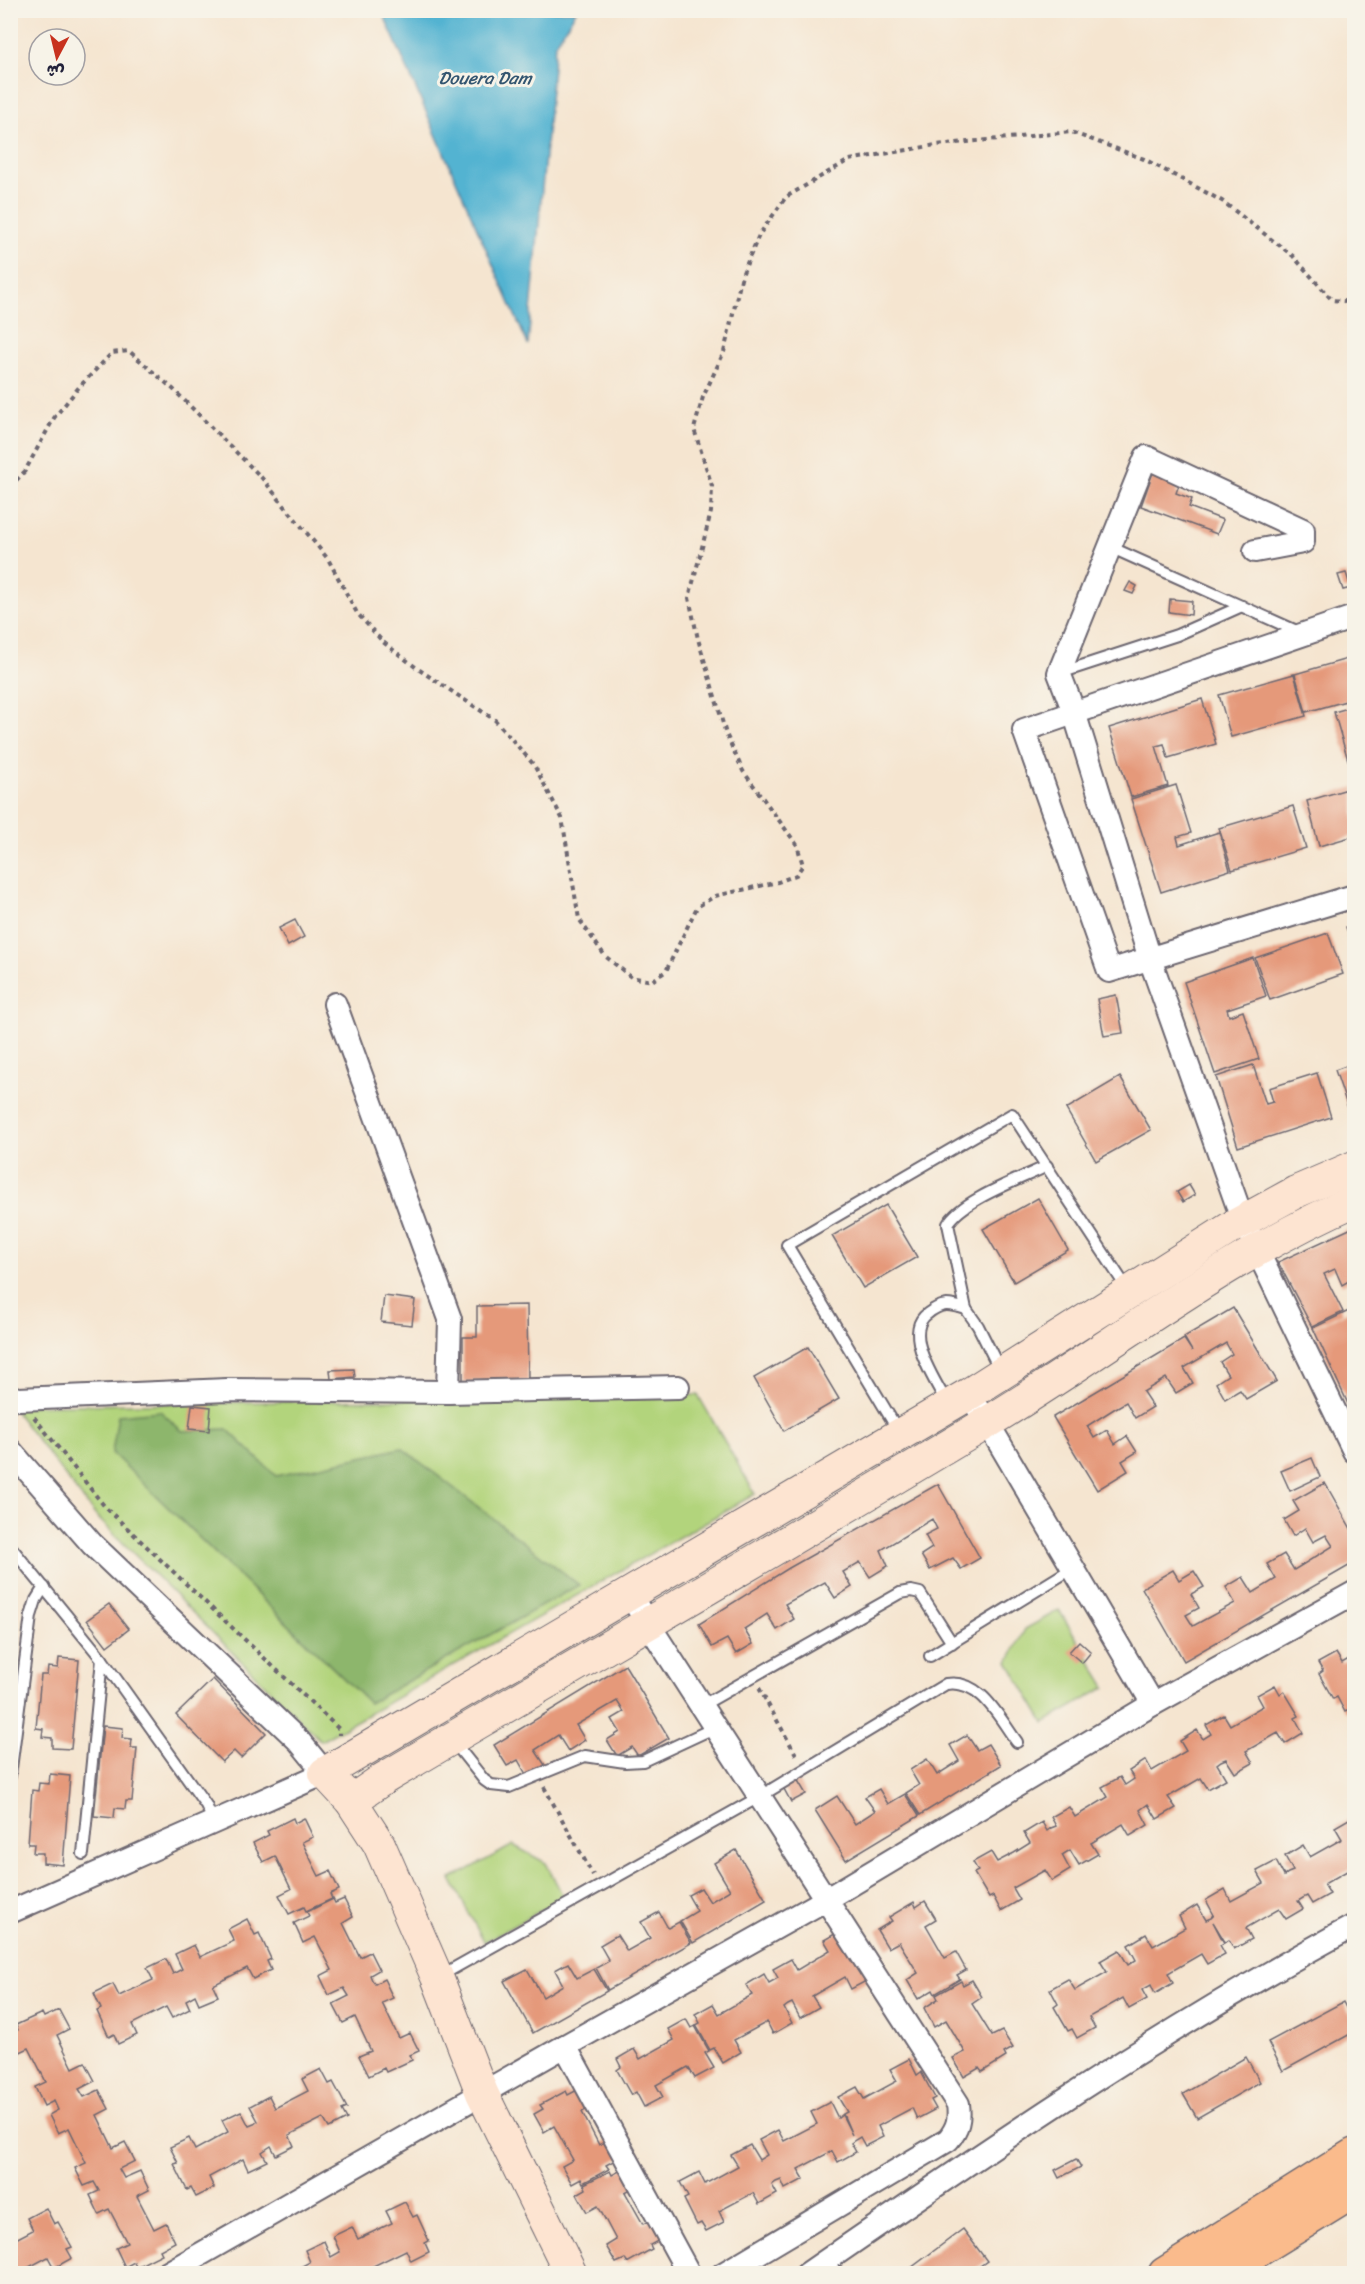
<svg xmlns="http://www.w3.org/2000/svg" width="1365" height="2284" font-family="Sriracha,'Playpen Sans Arabic',sans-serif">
<rect width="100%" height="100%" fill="#f7f3e8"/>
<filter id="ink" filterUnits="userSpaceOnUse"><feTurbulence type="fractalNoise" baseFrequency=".0167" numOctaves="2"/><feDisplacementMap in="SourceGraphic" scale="12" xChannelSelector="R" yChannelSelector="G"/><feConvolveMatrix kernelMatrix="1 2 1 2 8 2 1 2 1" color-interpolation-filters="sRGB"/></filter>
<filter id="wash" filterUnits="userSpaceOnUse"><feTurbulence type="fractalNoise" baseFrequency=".008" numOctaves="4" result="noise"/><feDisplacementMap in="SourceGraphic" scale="24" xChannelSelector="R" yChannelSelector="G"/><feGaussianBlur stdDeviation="1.35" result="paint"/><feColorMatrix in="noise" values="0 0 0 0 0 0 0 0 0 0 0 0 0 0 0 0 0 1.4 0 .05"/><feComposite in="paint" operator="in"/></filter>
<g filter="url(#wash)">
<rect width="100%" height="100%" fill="#f5e5d0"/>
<g fill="#b2d47c" stroke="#6a7b5c" stroke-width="1.5">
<path d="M698,1395L755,1494L321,1741L96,1516L11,1406Z"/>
<path d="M1059,1610L1106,1687L1044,1723L1008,1662L1025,1629Z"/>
<path d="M513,1845L546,1863L564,1898L484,1942L451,1879Z"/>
</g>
<path fill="#8db66c" stroke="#586c54" stroke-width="1.5" d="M160,1411L182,1431L227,1429L276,1476L402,1448L579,1585L369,1703L112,1453L118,1415Z"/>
<path fill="#52b3d1" stroke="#3a6a86" stroke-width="1.5" d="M382,11H576L555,45L528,345Z"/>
<g id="blocks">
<g fill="#e5997a">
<path d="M1156,464L1183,474L1176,493L1192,499L1189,507L1223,520L1217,534L1141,506Z"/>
<path d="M1346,573L1351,588L1343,590L1338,575Z"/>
<path d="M1130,582L1137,586L1133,594L1125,591Z"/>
<path d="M1170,599L1192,601L1191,615L1169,612Z"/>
<path d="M1354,657V758L1348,760L1334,712L1348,708L1346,701L1306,712L1295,674Z"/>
<path d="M1294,674L1306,716L1231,737L1219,695Z"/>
<path d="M1202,699L1216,744L1168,758L1164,744L1156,746L1168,786L1131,797L1109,728Z"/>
<path d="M1176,785L1191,833L1177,837L1179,845L1219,832L1230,870L1161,892L1131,799Z"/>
<path d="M1354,787V836L1319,846L1307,801Z"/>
<path d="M1293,806L1306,848L1232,870L1219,828Z"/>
<path d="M295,920L304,937L288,946L279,928Z"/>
<path d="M1354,924V953L1346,927Z"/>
<path d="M1328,933L1343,974L1270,1000L1255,958Z"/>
<path d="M1253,958L1266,996L1227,1009L1229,1016L1243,1011L1259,1059L1215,1074L1184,982Z"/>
<path d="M1116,995L1123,1033L1104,1036L1097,999Z"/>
<path d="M1354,1063V1109L1349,1111L1335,1070Z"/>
<path d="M1253,1065L1266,1104L1273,1102L1269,1088L1317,1073L1331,1117L1238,1147L1216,1077Z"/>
<path d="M1120,1077L1151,1130L1096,1161L1066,1109Z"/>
<path d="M1189,1185L1195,1195L1183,1202L1177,1192Z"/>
<path d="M1038,1198L1068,1250L1014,1282L983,1229Z"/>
<path d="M886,1205L917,1257L863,1288L832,1236Z"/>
<path d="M1354,1227V1278L1342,1285L1335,1269L1324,1274L1343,1312L1312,1327L1278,1262Z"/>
<path d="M384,1296L415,1300L412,1325L381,1322Z"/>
<path d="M527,1305L528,1381L463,1382V1337H477V1306Z"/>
<path d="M1233,1308L1277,1381L1246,1399L1240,1390L1225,1399L1216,1383L1228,1375L1220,1362L1232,1354L1226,1343L1184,1368L1193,1383L1176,1393L1166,1378L1143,1392L1153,1407L1135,1418L1126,1402L1114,1409L1087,1426L1094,1438L1107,1430L1115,1444L1127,1436L1137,1452L1122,1461L1128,1471L1097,1490L1053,1417L1184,1339L1192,1351L1184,1337Z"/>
<path d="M1353,1309L1354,1407L1350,1408L1313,1328Z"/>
<path d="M808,1347L839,1399L784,1431L754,1378Z"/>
<path d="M354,1369L355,1377L331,1379L330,1370Z"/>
<path d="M192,1405L211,1407L209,1431L189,1429Z"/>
<path d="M1312,1458L1320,1477L1290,1491L1281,1471Z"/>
<path d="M1325,1483L1354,1534V1563L1184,1661L1142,1588L1173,1570L1179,1580L1194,1571L1204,1587L1191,1594L1199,1608L1186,1615L1193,1626L1235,1603L1226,1587L1243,1577L1253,1593L1276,1579L1267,1564L1284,1554L1294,1570L1333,1546L1326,1535L1313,1542L1305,1528L1293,1536L1284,1520L1299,1511L1293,1501Z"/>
<path d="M938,1484L980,1558L961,1569L953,1558L930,1570L921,1555L932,1548L925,1535L937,1529L932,1519L881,1550L888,1566L870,1577L860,1562L843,1572L852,1587L835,1598L825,1582L785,1604L794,1619L777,1630L767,1614L744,1629L753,1644L736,1654L727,1639L712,1647L699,1624L789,1568Z"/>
<path d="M109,1604L129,1629L107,1646L87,1620Z"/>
<path d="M1079,1641L1091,1652L1082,1663L1069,1652Z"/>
<path d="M1336,1653L1342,1663L1354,1656V1707L1345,1712L1337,1697L1333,1699L1319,1674L1323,1671L1318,1663Z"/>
<path d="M59,1658L79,1660L71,1749L52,1748V1738L42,1737L43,1729L36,1728L41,1675H47L48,1667L58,1668Z"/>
<path d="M625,1665L669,1738L638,1756L632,1747L617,1756L607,1740L620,1732L612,1719L624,1712L617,1701L576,1725L585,1740L568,1751L558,1735L535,1750L545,1765L527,1776L518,1760L507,1766L494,1745Z"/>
<path d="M213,1679L266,1733L241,1758L234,1751L222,1762L176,1715Z"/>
<path d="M1275,1685L1280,1694L1284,1691L1299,1716L1295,1718L1303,1733L1285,1744L1278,1733L1246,1751L1253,1763L1235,1773L1226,1759L1221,1761L1217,1764L1226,1779L1208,1789L1201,1778L1168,1797L1176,1808L1157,1819L1148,1804L1140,1810L1148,1825L1130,1836L1123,1824L1091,1843L1098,1854L1079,1865L1070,1850L1062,1855L1070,1870L1052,1881L1045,1870L1013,1888L1020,1900L1001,1911L993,1896L989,1898L974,1873L978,1871L973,1862L991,1852L997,1862L1014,1853L1030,1843L1024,1833L1042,1822L1047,1831L1051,1828L1056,1826L1051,1817L1069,1807L1075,1817L1108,1797L1102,1787L1120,1777L1125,1785L1134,1779L1129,1771L1146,1760L1152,1771L1186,1751L1180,1741L1197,1730L1203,1739L1211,1734L1206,1725L1224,1715L1230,1725L1263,1706L1257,1695Z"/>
<path d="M103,1726L123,1728L122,1738L132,1739L131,1748H137L132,1801H126L125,1809L115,1808L114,1818L94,1816Z"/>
<path d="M967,1735L977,1750L988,1744L1001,1765L920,1815L906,1793L919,1785L910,1770L927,1759L937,1775L959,1761L950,1745Z"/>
<path d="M50,1774L70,1776L63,1865L43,1863V1853H33L34,1844H28L32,1790L38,1791L39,1783L49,1784Z"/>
<path d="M797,1779L806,1794L791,1802L783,1787Z"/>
<path d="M879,1789L888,1804L905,1794L919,1816L846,1860L815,1810L837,1796L855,1824L875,1811L865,1797Z"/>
<path d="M1354,1816V1867L1324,1884L1330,1894L1312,1904L1307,1896L1303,1898L1298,1901L1303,1909L1286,1919L1279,1909L1246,1928L1252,1939L1234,1949L1229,1940L1225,1942L1213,1922L1224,1943L1220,1945L1225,1954L1207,1964L1201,1954L1168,1973L1173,1983L1155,1994L1151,1985L1142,1990L1147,1999L1129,2009L1123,1998L1089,2017L1095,2028L1077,2038L1072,2029L1068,2031L1054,2007L1058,2004L1050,1989L1068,1979L1075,1990L1107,1972L1100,1961L1119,1950L1128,1965L1136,1960L1128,1945L1146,1934L1153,1946L1185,1928L1179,1916L1197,1905L1206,1920L1211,1918L1214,1915L1206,1900L1225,1889L1231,1901L1264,1883L1257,1871L1276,1861L1284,1876L1288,1873L1293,1871L1285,1856L1303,1845L1310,1857L1342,1839L1335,1827Z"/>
<path d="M293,1818L295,1823L304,1818L313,1837L302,1842L319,1876L330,1871L339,1890L330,1894L332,1899L306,1911L304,1907L289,1914L279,1895L291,1889L275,1856L263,1862L253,1843L269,1835L267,1831Z"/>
<path d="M736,1850L766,1900L693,1943L680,1921L697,1911L688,1895L701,1888L710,1902L730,1890L714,1863Z"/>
<path d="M333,1899L335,1903L344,1899L353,1917L343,1923L360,1957L370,1952L379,1970L370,1975L372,1980L375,1984L384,1979L393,1998L382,2003L399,2038L410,2033L419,2051L410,2055L412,2060L386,2072L384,2068L369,2076L359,2056L371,2051L355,2017L343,2023L333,2004L349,1996L344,1988L329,1995L320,1976L332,1970L315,1937L303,1943L294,1923L309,1916L307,1912Z"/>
<path d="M925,1901L936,1919L926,1925L945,1958L956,1952L966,1970L957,1975L960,1979L935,1994L933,1990L918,1999L907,1980L918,1973L899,1942L888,1948L877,1930L892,1921L889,1917L914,1902L916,1907Z"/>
<path d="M659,1912L668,1928L679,1922L691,1943L608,1990L596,1968L609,1961L600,1945L617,1935L627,1951L650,1938L641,1922Z"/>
<path d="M247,1919L255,1935L259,1933L271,1959L267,1961L271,1970L253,1979L247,1968L213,1985L218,1996L199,2004L195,1995L186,2000L190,2009L172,2018L166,2007L132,2024L137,2035L118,2044L114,2034L109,2037L97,2011L101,2009L94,1993L113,1984L119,1996L153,1980L147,1968L166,1959L173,1974L182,1969L175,1954L194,1945L200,1957L234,1941L228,1929Z"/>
<path d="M842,1930L870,1979L851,1989L845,1977L812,1996L819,2007L800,2018L792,2003L788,2005L784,2008L792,2023L773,2034L767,2022L734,2040L741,2052L723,2063L714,2048L710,2050L696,2025L700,2023L695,2014L713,2004L719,2014L752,1995L746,1985L764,1974L769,1983L778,1978L773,1969L791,1959L797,1970L830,1950L824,1940Z"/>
<path d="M568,1963L577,1978L594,1969L607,1991L533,2033L504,1981L527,1969L543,1997L563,1985L555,1970Z"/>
<path d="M972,1980L982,1997L972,2004L992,2036L1002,2031L1013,2048L1004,2053L1006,2057L982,2072L979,2068L964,2077L953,2058L965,2052L946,2020L934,2027L924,2008L938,1999L936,1995L961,1981L963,1985Z"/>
<path d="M1343,2002L1354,2023V2032L1283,2071L1268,2042Z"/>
<path d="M59,2010L69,2029L57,2035L73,2068L85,2062L95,2081L79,2089L84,2097L99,2090L109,2109L97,2115L113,2148L125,2142L135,2161L119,2169L124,2178L140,2171L149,2190L137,2196L154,2229L166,2223L175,2242L160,2250L162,2254L136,2267L134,2262L125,2267L116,2248L127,2243L109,2209L99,2214L90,2195L99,2191L94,2182L84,2186L75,2168L86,2163L69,2128L58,2133L49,2115L58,2110L54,2101L44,2106L35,2087L46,2082L29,2048L18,2053L10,2037V2034L18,2030L16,2025L42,2013L44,2017Z"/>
<path d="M686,2019L691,2028L695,2026L709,2051L705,2053L714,2068L695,2078L688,2067L656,2085L663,2097L644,2107L636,2092L631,2095L617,2070L621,2067L617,2059L634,2049L640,2059L674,2040L668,2029Z"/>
<path d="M1246,2057L1260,2082L1197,2118L1183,2094Z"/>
<path d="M909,2059L917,2075L921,2072L935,2098L931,2100L936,2109L917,2119L912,2108L878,2126L883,2137L865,2146L860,2137L855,2140L851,2143L856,2152L838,2162L832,2151L798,2169L804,2179L785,2189L781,2180L776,2182L772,2185L777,2194L759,2204L753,2193L719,2211L724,2222L706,2231L701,2223L697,2225L684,2199L688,2197L680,2182L699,2172L705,2184L738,2166L731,2155L750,2145L759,2160L767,2155L759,2140L778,2130L784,2141L817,2124L811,2112L830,2102L838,2118L842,2115L852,2135L843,2114L847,2112L838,2097L857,2087L864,2099L897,2081L890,2069Z"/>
<path d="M321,2069L329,2084L333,2082L347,2108L342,2110L347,2119L329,2128L323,2118L289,2135L294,2146L276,2155L271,2146L262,2152L267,2161L248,2170L243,2159L209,2177L214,2188L196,2197L191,2188L187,2190L174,2164L178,2163L170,2147L189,2138L195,2150L228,2132L222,2120L241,2111L249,2126L254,2124L258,2121L250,2106L269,2096L275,2108L308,2091L302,2079Z"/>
<path d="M583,2087L593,2106L582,2112L599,2145L611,2138L621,2157L606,2165L609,2169L583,2183L581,2179L572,2184L562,2166L573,2160L554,2126L544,2132L534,2114L543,2109L540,2105L566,2091L568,2095Z"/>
<path d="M1076,2159L1081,2167L1059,2178L1055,2170Z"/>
<path d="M627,2167L637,2186L625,2192L643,2224L655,2218L665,2237L650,2245L652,2249L627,2263L625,2259L616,2263L606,2246L616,2240L598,2206L587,2212L577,2194L586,2189L584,2184L610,2171L612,2175Z"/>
<path d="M405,2202L413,2217L417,2215L429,2241L425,2243L429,2252L411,2261L406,2250L371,2267L374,2274H287L310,2262L305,2250L324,2241L331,2257L340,2252L333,2236L352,2227L358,2239L392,2223L386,2211Z"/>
<path d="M46,2208L54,2224L58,2222L72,2247L67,2249L72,2258L54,2268L48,2257L16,2274H10V2242L33,2230L27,2218Z"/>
<path d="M963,2229L987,2261L969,2274H903Z"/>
<path d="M271,2266L274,2274H256Z"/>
</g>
</g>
</g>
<g filter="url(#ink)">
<use href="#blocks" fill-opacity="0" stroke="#6c666f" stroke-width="1.5"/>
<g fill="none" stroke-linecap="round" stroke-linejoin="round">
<g stroke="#6c666f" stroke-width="14">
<g id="lane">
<path d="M1110,547L1301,633"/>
<path d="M1060,673L1177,635L1242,606"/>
<path d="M966,1309L948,1224C961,1200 1021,1179 1047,1166"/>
<path d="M947,1403C936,1382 902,1333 927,1314C942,1302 949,1304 966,1309L978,1326L1001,1372"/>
<path d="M899,1432L787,1245L1012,1114L1128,1290"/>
<path d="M10,1546L102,1659L206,1805L214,1823"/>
<path d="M930,1656L1073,1568"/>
<path d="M701,1706L900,1593L911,1591L920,1593L952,1643"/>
<path d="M453,1741L484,1780L491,1785L509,1787L585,1756L625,1762L643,1761L716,1727"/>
<path d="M10,1776L31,1616L36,1600L44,1587"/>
<path d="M83,1854L102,1659"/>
<path d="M440,1976L759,1797L946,1684C981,1678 999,1718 1017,1742"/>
</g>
</g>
<g stroke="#6c666f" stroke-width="26">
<g id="street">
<path d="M1255,551L1303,542V530L1146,457L1059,673L1074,712L1150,959L1243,1221L1354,1451"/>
<path d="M1354,617L1024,730L1109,971L1354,896"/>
<path d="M335,1004L450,1319L448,1392"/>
<path d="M969,1394L987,1422L1153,1704"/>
<path d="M10,1397L19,1399L227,1390L448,1392L678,1387"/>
<path d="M10,1450L92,1544L299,1741L325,1773L10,1912"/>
<path d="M629,1594L958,2104C960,2119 958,2128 948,2140L723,2274"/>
<path d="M565,2046L689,2274"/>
<path d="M166,2274L565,2046L827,1899L1153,1704L1354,1593"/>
<path d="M807,2274C985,2151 1164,2028 1354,1926"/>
</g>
</g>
<g stroke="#6c666f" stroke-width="34">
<g id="secondary">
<path d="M351,1801L383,1779C584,1660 786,1544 985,1424C1108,1350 1223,1258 1354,1201"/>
<path d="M571,2274L482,2093L437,1977L379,1844L351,1801L325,1773L969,1394L1232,1227L1296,1192L1354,1167"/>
</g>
</g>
<g stroke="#6c666f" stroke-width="36">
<g id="primary">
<path d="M1165,2274L1354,2155"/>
<path d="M1219,2274L1354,2191"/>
</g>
</g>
<g stroke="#6c666f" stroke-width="4" stroke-dasharray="4.5 4.5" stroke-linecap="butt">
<path d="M10,487L25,471L54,418L80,386L112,353L129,351L173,389L261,477L328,559L357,613L383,642L418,669L495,720L534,765L562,818L579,919L605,956L631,977L652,981L666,971L697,907L715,896L778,882L796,875L803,865L797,845L743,771L726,734L698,639L689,598L711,512L712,486L694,429L703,397L724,352L742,275L759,235L786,197L849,160L936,145L1071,132L1144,159L1222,201L1293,256L1332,300L1354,302"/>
<path d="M34,1417L105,1507L339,1729V1735"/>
<path d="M759,1688L798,1758"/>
<path d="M544,1787L593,1875"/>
</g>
<use href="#lane" stroke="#fff" stroke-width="10"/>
<use href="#street" stroke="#fff" stroke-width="22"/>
<use href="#secondary" stroke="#fde4d1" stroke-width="32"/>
<use href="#primary" stroke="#fabb8c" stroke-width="33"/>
</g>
</g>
<g text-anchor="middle" stroke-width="6" stroke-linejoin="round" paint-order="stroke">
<g font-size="18" font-style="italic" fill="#335570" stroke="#f7f3e8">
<text x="485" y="84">Douera Dam</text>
</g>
</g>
<rect width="1365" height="2284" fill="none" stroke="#f7f3e8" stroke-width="36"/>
<g transform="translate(57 57) rotate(187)"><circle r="28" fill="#f7f3e8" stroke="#a29fa3" stroke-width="1.5"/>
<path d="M0-4.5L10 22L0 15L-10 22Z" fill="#c8321e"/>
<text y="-9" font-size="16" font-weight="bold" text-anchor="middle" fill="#22223b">ش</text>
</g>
</svg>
